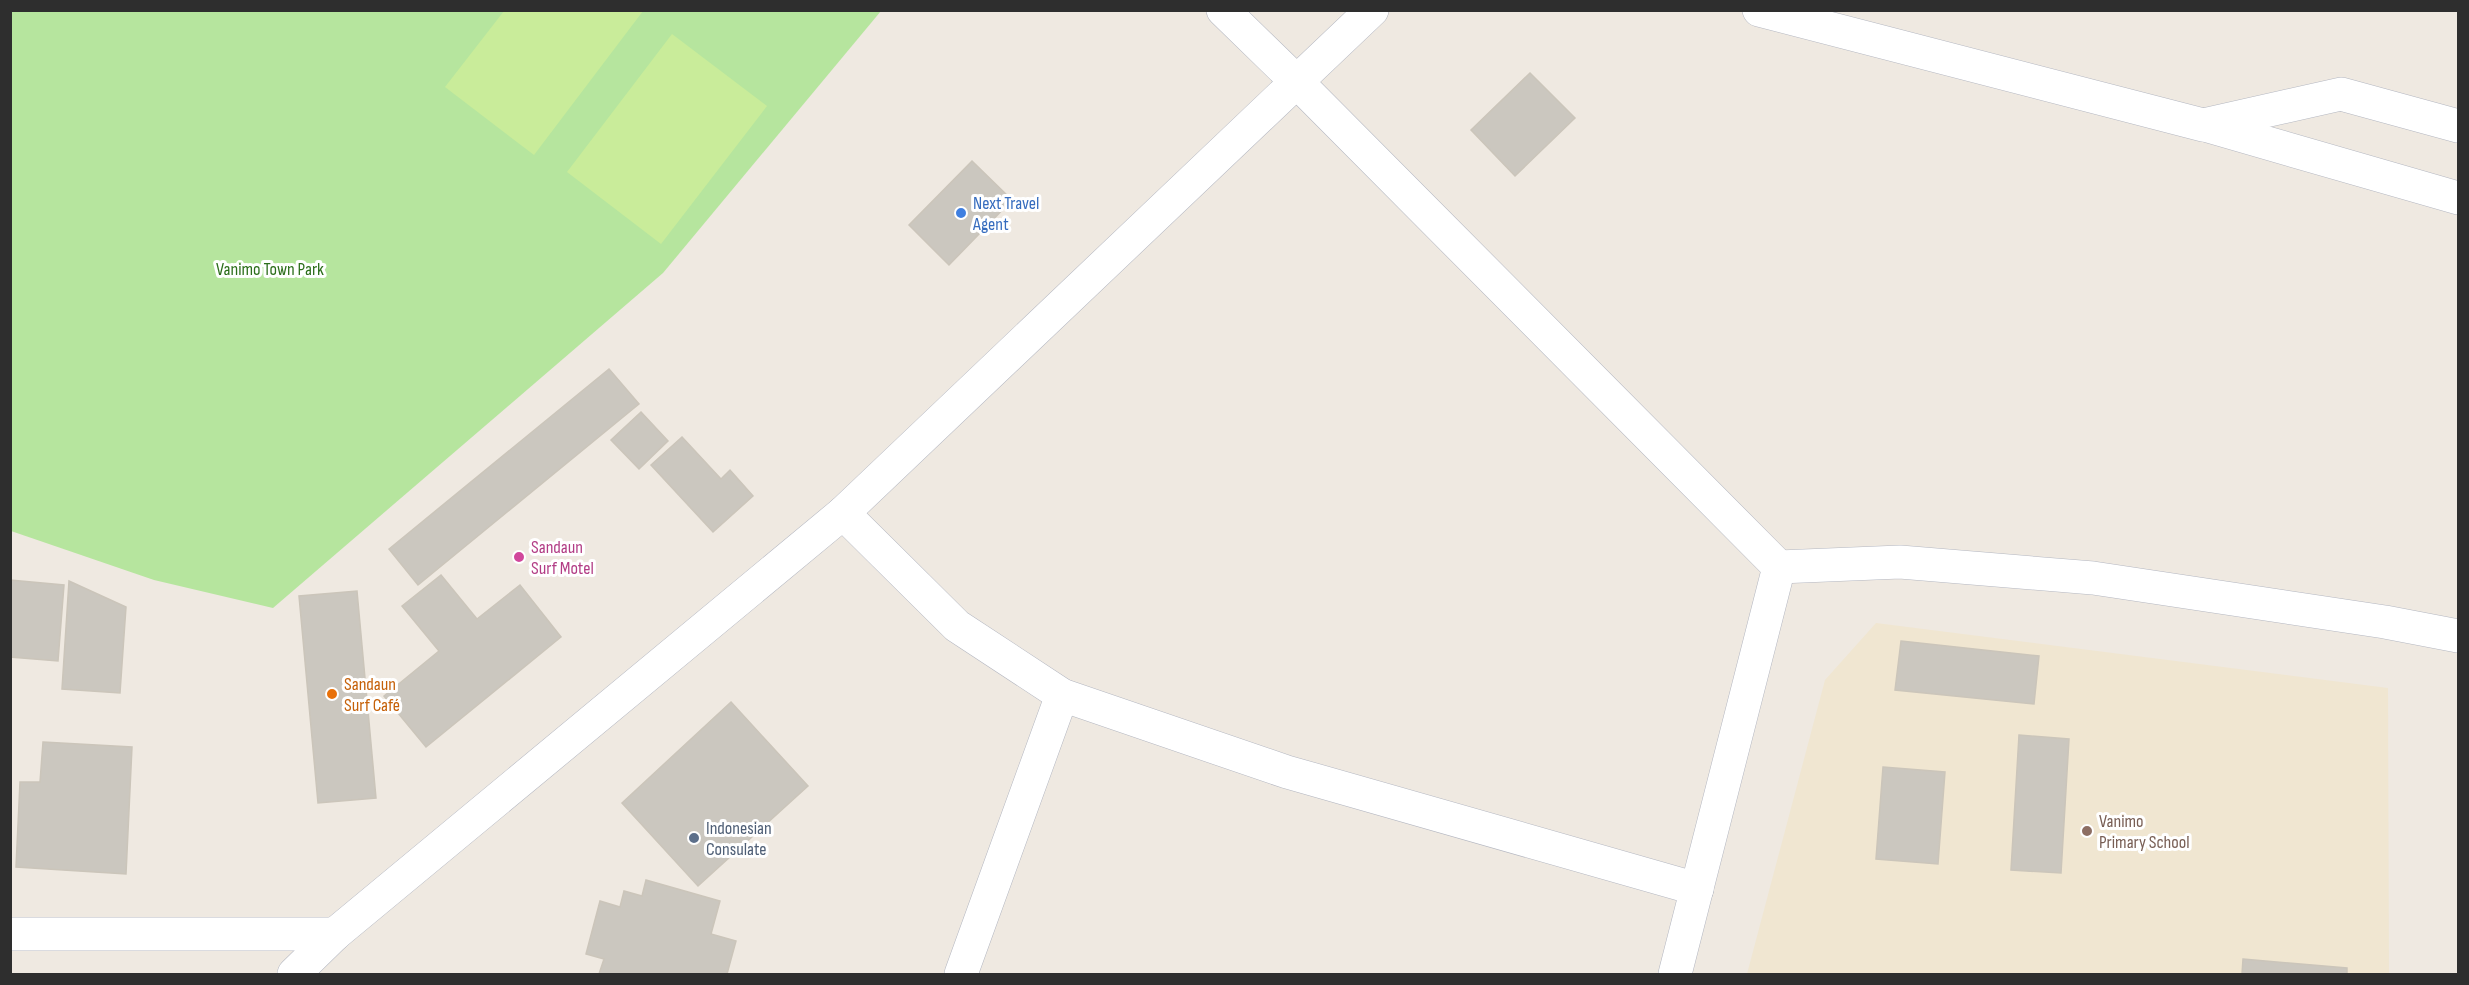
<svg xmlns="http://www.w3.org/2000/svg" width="2469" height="985" font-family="'Sofia Sans Condensed',sans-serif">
<rect width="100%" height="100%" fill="#efe9e1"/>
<path fill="#f0e6d1" d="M1876,623L2388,688L2389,974H1747L1825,680Z"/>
<path fill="#b6e59e" d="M11,11H881L663,273L273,608L154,580L11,531Z"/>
<g fill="#c9ec9a">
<path d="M504,11H643L534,155L445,87Z"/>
<path d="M672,34L767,106L661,244L567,172Z"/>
</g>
<g fill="#cbc7bf" stroke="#cbc5ba" stroke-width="1.5">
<path d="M1530,73L1575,118L1515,176L1471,130Z"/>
<path d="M972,161L1012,200L949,265L909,225Z"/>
<path d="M609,369L639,404L418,585L389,549Z"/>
<path d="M641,412L668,441L639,469L611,440Z"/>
<path d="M682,437L721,479L730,470L753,496L713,532L651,465Z"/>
<path d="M441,575L477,619L520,585L561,637L426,747L384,696L439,651L402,606Z"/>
<path d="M10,580L64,585L58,661L10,657Z"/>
<path d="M69,581L126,607L120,693L62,689Z"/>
<path d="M357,591L376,798L318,803L299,596Z"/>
<path d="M1901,641L2039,656L2034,704L1895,690Z"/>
<path d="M731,702L808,786L698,886L622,803Z"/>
<path d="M2019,735L2069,739L2061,873L2011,870Z"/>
<path d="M43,742L132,747L126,874L16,867L20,782H40Z"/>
<path d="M1883,767L1945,772L1938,864L1876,859Z"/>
<path d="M646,880L720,901L711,934L736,941L727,974H599L604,959L586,954L600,901L620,907L624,891L642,896Z"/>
<path d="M2243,959L2347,968V974H2242Z"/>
</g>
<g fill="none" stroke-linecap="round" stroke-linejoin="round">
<g stroke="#b4b7c1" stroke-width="34">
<g id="street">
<path d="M1223,10L1296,81L1779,567L1675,974"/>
<path d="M1759,10L2203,125L2341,94L2458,126"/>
<path d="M2208,126L2458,198"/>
<path d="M843,513L957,626L1062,695L1287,772L1697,889"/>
<path d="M1779,567L1900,562L2093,578L2385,622L2458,636"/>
<path d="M10,934H335"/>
<path d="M294,974L335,934L843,513L1372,10"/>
<path d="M961,974L1062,695"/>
</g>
</g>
<use href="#street" stroke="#fff" stroke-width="33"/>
</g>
<circle fill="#3f7fe0" stroke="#fff" stroke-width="2" cx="961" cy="213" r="6"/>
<circle fill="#d1479c" stroke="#fff" stroke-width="2" cx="519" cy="557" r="6"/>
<circle fill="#e8710a" stroke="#fff" stroke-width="2" cx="332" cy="694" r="6"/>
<circle fill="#8d6e63" stroke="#fff" stroke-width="2" cx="2087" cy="831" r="6"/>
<circle fill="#5c6f8a" stroke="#fff" stroke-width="2" cx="694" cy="838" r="6"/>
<g text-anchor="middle" stroke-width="6" stroke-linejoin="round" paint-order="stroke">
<g font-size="18" fill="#366cbe" stroke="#fff" text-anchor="start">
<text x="973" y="209">Next Travel<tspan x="973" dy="21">Agent</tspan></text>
</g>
<g font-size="18" fill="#2c6e1b" stroke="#fff">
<text x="270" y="275">Vanimo Town Park</text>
</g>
<g font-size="18" fill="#b23c85" stroke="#fff" text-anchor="start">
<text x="531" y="553">Sandaun<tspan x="531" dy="21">Surf Motel</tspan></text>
</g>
<g font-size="18" fill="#c56008" stroke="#fff" text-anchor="start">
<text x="344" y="690">Sandaun<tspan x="344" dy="21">Surf Café</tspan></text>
</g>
<g font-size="18" fill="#785e54" stroke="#fff" text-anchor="start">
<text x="2099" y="827">Vanimo<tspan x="2099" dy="21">Primary School</tspan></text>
</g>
<g font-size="18" fill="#4e5e75" stroke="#fff" text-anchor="start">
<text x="706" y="834">Indonesian<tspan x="706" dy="21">Consulate</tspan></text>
</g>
</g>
<rect width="2469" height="985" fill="none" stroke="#2e2e2e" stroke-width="24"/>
</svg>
